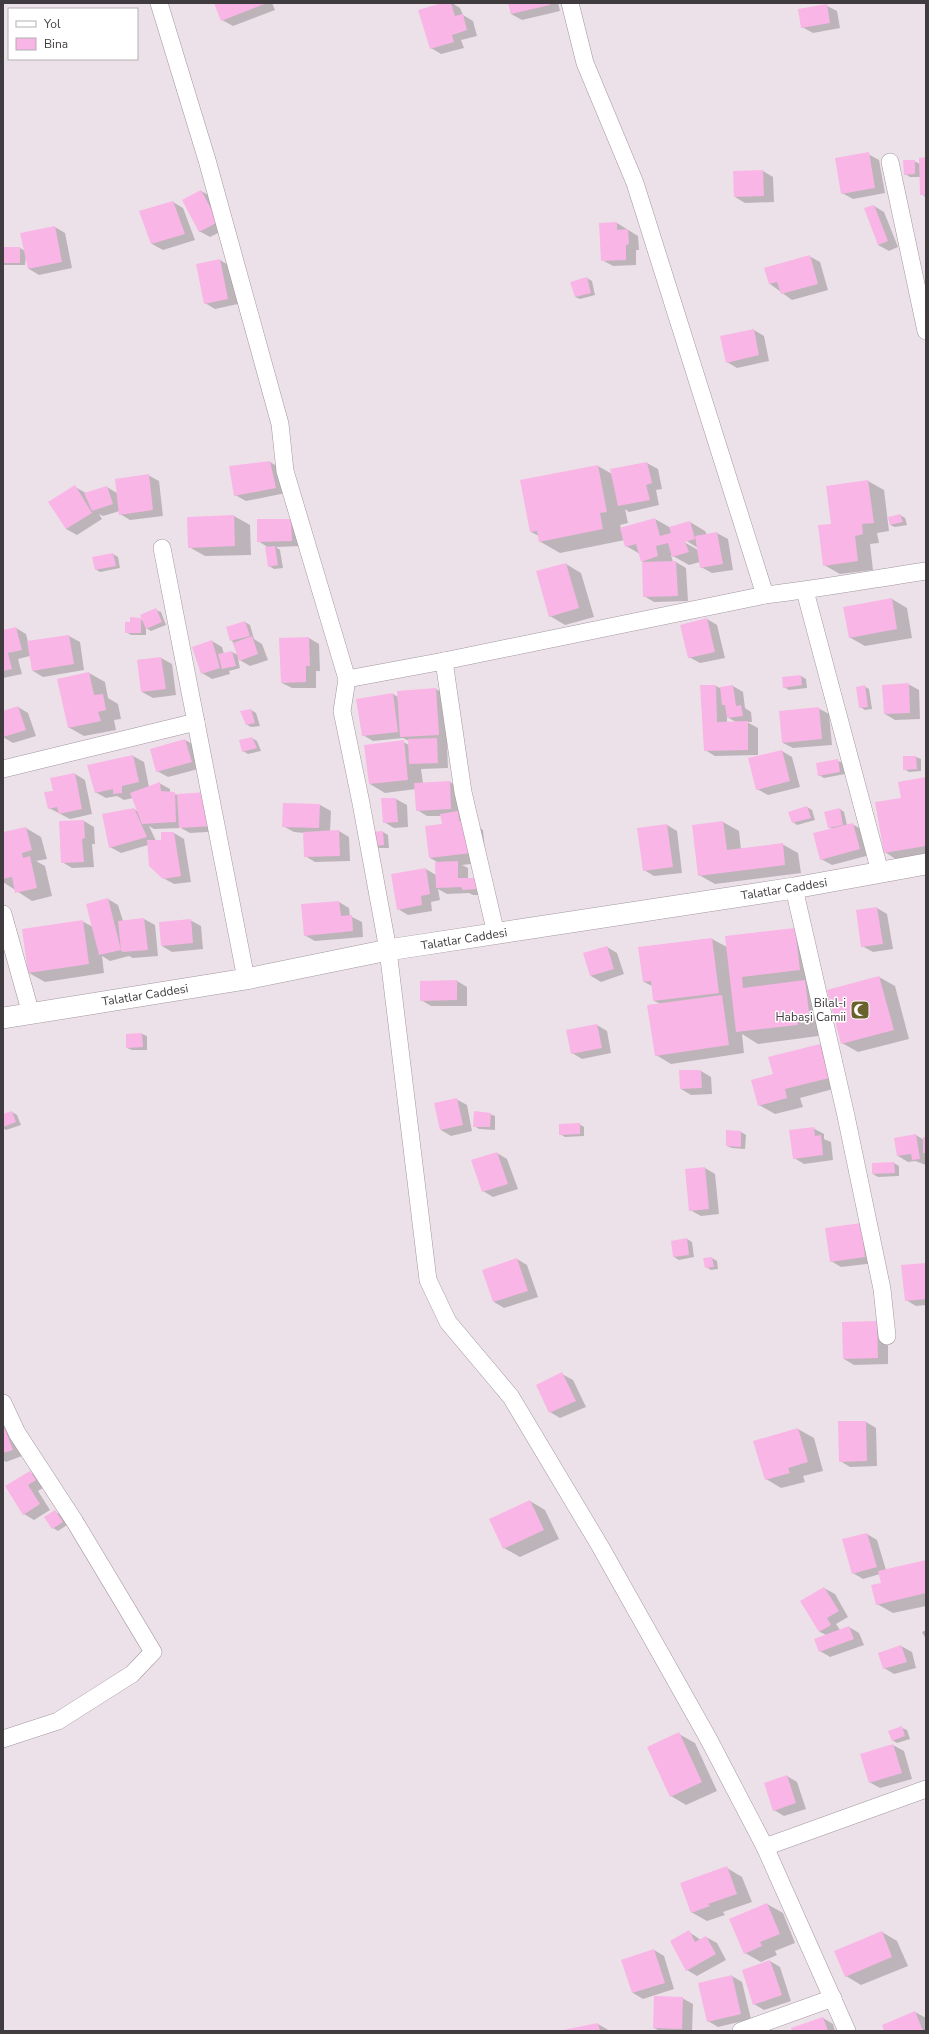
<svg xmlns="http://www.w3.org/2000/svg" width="929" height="2034" font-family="'Nunito Sans',sans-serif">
<rect width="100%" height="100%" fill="#ede1e9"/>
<g fill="#0003" fill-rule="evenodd">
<path d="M215,3H272L275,10L233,26L222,20Z"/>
<path d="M445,3H452L460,8L463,15L473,21L477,36L461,40L464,48L441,54L431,48Z"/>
<path d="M509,3H558L560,11L522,20L511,14Z"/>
<path d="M827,6L837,11L840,28L813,33L802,27Z"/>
<path d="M868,154L879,160L885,193L853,199L842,193Z"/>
<path d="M926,158V197L921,194L920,177H910L905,174L914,161L920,164Z"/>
<path d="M763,171L773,177L774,202L745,203L735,197Z"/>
<path d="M201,191L212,197L228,228L210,237L199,231Z"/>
<path d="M173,202L183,208L195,240L163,250L152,244L140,211Z"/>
<path d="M874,206L884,212L898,247L889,251L878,245Z"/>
<path d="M617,223L638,236L639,250H636V265L613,266L602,260Z"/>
<path d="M55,227L65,233L72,268L39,275L29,269L26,255L25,265H3V249L20,248L25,251Z"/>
<path d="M809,256L820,262L828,290L792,300L770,284L765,268Z"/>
<path d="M220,260L230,266L238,304L215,309L205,303Z"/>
<path d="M587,278L592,281L595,295L580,299L575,297Z"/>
<path d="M754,330L764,336L769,361L737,368L727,362Z"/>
<path d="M270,462L280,468L286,493L246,501L235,495Z"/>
<path d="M647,463L658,469L662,489L656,490L659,505L629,512L625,509L628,523L620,525L621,528L655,519L671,528L690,522L705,531L707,535L717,533L728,539L733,570L712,573L701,567L700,562L689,565L671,555L673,562H676L686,568L688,601L654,602L644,596L643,561L640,554L626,546L625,540L560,553L539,541V536L531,532L598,466L612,474L611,470ZM685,540L698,548V550L684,542Z"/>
<path d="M148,475L159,481L163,516L130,520L120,514V511L103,516L99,514L102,519L77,535L66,529L75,487L86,493L107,487L117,493Z"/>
<path d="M868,481L884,490L889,531L877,533L879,543L870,544L873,570L840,574L824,565L832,525Z"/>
<path d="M900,515L905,518L907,525L895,527L890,525Z"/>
<path d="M234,516L250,525L251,555L205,556L189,547Z"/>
<path d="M291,520L302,546L276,547L280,550L283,568L274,569L269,566V548L258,541Z"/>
<path d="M113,554L118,557L120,568L100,572L95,569Z"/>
<path d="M566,564L581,573L594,617L565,625L550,616Z"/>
<path d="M892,599L907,608L912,638L865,646L849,637Z"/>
<path d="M156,610L161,612L166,625L151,631L146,628V635H131L126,632L131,623L141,619L143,621Z"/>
<path d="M707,619L717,625L725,658L700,663L689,657Z"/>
<path d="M245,622L250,625L254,639L262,644L268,660L250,666L238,659L240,668L229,671L230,674L212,679L202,673L212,641L222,647L224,654L232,652L238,655L227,628Z"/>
<path d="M16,628L26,634L28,642L69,636L80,642L84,670L43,677L33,671L30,656L18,659L22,674L3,678V631Z"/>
<path d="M309,638L319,644L320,671H316V688H292L282,683Z"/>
<path d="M161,658L172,664L176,695L153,698L142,692L138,660Z"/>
<path d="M89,673L105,682L108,698L118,704L121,719L114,720L116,730L84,736L68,727Z"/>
<path d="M801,676L806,679L807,688L789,690L784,687Z"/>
<path d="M908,684L919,690L920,719L895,720L885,714Z"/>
<path d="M716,686L722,689L733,686L743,692L745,708L751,712L752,722H747L758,728V755L715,756L705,750ZM727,717L736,722L727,723Z"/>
<path d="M864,686L869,689L872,709L865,710L860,707Z"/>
<path d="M436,689L452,698L455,743L447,744L448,768L421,769L423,783L450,782L460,788L474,825L483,830L486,862L462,865L468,868V879L487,895H473L469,893L447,894L438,889L440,900L431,902L432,911L408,915L398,909L426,869L436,875L439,863L430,858L443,825L442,816H427L417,810L416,789L385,793L370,784L403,742L409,745V741L403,738L373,741L363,735L357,700L393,694L398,697V692Z"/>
<path d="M18,707L28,713L36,736L13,743L3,737V712Z"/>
<path d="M818,708L829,714L832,745L793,748L783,743Z"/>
<path d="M251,710L256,713L260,726L251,727L246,724Z"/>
<path d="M252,738L257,741L261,751L248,754L243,751Z"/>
<path d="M185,740L196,746L202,768L168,777L157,771Z"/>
<path d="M782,751L792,757L800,787L768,795L757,789Z"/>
<path d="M133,756L144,762L149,787L159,783L170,789V793L178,795L224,831L190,833L181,828L154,829L149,826L156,841H162L174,833L184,839L191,882L174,884L163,878L148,845L121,853L110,847L134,809L139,812L133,798L124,800L117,796L106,798L95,792L88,766Z"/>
<path d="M916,757L921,759V771L909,772L904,769Z"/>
<path d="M838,761L843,763L845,774L824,778L819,775Z"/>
<path d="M75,774L85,780L92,814L70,819L49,808L54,791Z"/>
<path d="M926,778V857L900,862L885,852L902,799Z"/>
<path d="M382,799H396L407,805L408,827L394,828L384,822Z"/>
<path d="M284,804L320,805L331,811L330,832L339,831L349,837L350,861L315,862L305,856L304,833L294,832L283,826Z"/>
<path d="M807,807L812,810L815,820L797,825L793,822Z"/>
<path d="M840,809L844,812L847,825L852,824L863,830L870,855L832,865L821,859L832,829L829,827Z"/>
<path d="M84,821L94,827L95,844H92L94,867L72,868L62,862Z"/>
<path d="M723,822L739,831L741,850L782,844L798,853L801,873L715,884L699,875Z"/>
<path d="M667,825L677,831L682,873L654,876L644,870Z"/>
<path d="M26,828L41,837L47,859L36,861L45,866L52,896L32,901L3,882V833Z"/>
<path d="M383,832L388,835L389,848H379L374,846Z"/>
<path d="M108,899L118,905L123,921L144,919L155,925L158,956L133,958L129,956L110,961L102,956L104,973L45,982L29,973L82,921L93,927Z"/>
<path d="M339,902L349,908L350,916L362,922L363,937L315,941L304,935Z"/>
<path d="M877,908L887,914L893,949L873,952L862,946Z"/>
<path d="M190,920L201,926L203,949L172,952L162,946Z"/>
<path d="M794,929L815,941L820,981L830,1032L818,1033V1036L758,1044L742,1034L744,1053L671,1064L656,1055L661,1004L654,1001L652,986L644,982L639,948L712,939L727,947Z"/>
<path d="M607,947L617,953L624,974L601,982L591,976Z"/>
<path d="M879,977L895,986L909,1039L858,1052L842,1043Z"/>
<path d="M457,981L467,987V1006H431L421,1000Z"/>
<path d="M597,1025L607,1031L611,1053L582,1059L572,1053Z"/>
<path d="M142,1034L147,1036V1050H132L127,1048V1035Z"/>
<path d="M820,1045L835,1054L844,1086L800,1098L803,1107L775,1114L759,1105L774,1075Z"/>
<path d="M701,1071L711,1077L712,1094L691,1095L681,1089Z"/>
<path d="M456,1099L467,1105L472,1131L451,1136L441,1130L435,1104Z"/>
<path d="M12,1112L17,1115L21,1125L6,1130L3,1128V1115Z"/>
<path d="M490,1114L495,1116V1130L479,1129L474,1126Z"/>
<path d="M579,1124L584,1127V1136L565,1137L560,1134Z"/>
<path d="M813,1128L824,1134V1139L831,1142L833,1160L804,1164L794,1158Z"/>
<path d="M727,1131L741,1132L746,1135L745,1149L732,1148L727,1146Z"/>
<path d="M916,1135L924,1140L926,1138V1165L915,1161L908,1162L898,1156Z"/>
<path d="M497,1153L507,1159L518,1189L493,1197L483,1191Z"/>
<path d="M894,1163L899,1166V1176L878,1177L873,1174Z"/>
<path d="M705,1168L715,1174L719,1214L701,1216L690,1210Z"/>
<path d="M861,1224L875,1263L841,1267L831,1261Z"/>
<path d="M687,1239L692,1242L694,1257L679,1260L674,1257Z"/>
<path d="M712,1258L717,1261L718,1269L711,1270L706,1267Z"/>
<path d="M517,1259L527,1265L538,1297L504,1308L494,1302Z"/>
<path d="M926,1264V1305L916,1306L906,1300Z"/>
<path d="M877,1322L888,1328V1364L854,1365L844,1359Z"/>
<path d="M562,1374L573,1380L586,1407L560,1418L550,1412Z"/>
<path d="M3,1411L22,1456L6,1462L3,1460Z"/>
<path d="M866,1422L876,1428L877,1466L850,1467L840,1461Z"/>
<path d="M798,1429L814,1438L823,1471L803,1476L805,1482L781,1488L766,1479Z"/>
<path d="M30,1472L40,1478L46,1486L38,1491L50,1510L34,1520L24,1514Z"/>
<path d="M530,1501L545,1510L559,1539L520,1557L504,1548Z"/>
<path d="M55,1512L60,1514L67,1525L58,1531L53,1528Z"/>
<path d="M867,1534L877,1540L886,1570L926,1561V1606L893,1613L877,1604L882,1583L880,1574L863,1579L853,1573Z"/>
<path d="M824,1588L835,1594L848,1617L836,1624L840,1630L849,1627L859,1633L864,1645L830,1657L820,1651L826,1635L820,1632Z"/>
<path d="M926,1630V1639L922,1632Z"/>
<path d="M901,1646L912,1652L916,1668L894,1674L884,1668Z"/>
<path d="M902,1728L907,1730L910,1739L897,1743L892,1740Z"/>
<path d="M679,1734L695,1743L717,1791L686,1805L671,1796Z"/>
<path d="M893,1745L904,1751L912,1779L880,1788L869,1782Z"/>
<path d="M787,1776L797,1782L806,1809L784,1816L774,1810Z"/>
<path d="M727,1868L742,1877L752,1902L723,1912L725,1915L707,1921L691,1912Z"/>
<path d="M767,1904L783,1913L795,1943L775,1951L777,1955L761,1962L745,1953Z"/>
<path d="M689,1932L701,1940L706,1937L717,1943L726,1960L697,1976L687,1970Z"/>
<path d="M882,1932L897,1941L908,1966L861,1985L846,1976Z"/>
<path d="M654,1950L664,1956L674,1989L643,1999L633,1993L622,1960Z"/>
<path d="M770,1961L780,1967L791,2001L764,2010L754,2004Z"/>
<path d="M732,1976L742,1982L751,2019L718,2027L708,2021Z"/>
<path d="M682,1998L693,2004L692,2031H660L654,2028Z"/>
<path d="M915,2012L926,2018V2031H885Z"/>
<path d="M823,2018L833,2024L835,2031H793Z"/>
<path d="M598,2024L610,2031H565Z"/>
</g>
<g fill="#f9b5e5">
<path d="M214,3H267L221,21Z"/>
<path d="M442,3H451L455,16L463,14L467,30L452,35L454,42L430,49L418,10Z"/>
<path d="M508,3H550V5L511,14Z"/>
<path d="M827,4L830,23L801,28L798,9Z"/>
<path d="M869,152L875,188L841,194L835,158Z"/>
<path d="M926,157V195H920L919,158Z"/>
<path d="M903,160H915V174L904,175Z"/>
<path d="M763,170L764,196L734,197L733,171Z"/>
<path d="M201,190L218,222L199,232L182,200Z"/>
<path d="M173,201L185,234L151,244L139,211Z"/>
<path d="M874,205L888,241L878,245L864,208Z"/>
<path d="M617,222V230L628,229L629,244L626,245V260L601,261L599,223Z"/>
<path d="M55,226L62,262L28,269L20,233Z"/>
<rect x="3" y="247" width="17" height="16"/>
<path d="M810,255L818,284L781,294L777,282L769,284L764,268Z"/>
<path d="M220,259L228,299L204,304L196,264Z"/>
<path d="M587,277L591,293L575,297L570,282Z"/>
<path d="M754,329L759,355L726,363L720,336Z"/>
<path d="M270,461L276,488L234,496L229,466Z"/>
<path d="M647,462L652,483L646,485L650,500L618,506L610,469Z"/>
<path d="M598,465L607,512L600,513L603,529L539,542L537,531L530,532L520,480Z"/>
<path d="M149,474L153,510L119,515L115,479Z"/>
<path d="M868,480L874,523L862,524L863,534L855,536L858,561L823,566L818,525L831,524L826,486Z"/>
<path d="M75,485L92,513L66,529L48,502Z"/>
<path d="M107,486L113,504L92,511L84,493Z"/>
<path d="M900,514L903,522L890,525L888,517Z"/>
<path d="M234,515L235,546L188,548L187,517Z"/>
<path d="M655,518L660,536L671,533L669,527L690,521L695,539L685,542L689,552L672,557L668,543L656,546L658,556L641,562L636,544L625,547L620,528Z"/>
<path d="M257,519H291L292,541L257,542Z"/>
<path d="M717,532L723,564L700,568L695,536Z"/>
<path d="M275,546L278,565L268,567L265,547Z"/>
<path d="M113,553L116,566L95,570L92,557Z"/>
<path d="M676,561L678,596L643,597L642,562Z"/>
<path d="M566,563L579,608L549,617L536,571Z"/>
<path d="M892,598L897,629L849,638L843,607Z"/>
<path d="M156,608L162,622L146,629L140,615Z"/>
<path d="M130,617L141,618V633H125V622H130Z"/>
<path d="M707,618L715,652L688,658L680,625Z"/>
<path d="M245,621L250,636L230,641L226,627Z"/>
<path d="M16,627L22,650L8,653L12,669L3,671V630Z"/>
<path d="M69,635L74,664L32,671L27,641Z"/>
<path d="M252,636L258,654L239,661L233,643Z"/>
<path d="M309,637L310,666H306V682L281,683L279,638Z"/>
<path d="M212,640L220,668L201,674L192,647Z"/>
<path d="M232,651L236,666L222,669L218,654Z"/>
<path d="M161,657L166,689L141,692L137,660Z"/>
<path d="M89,672L94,695L103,694L106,710L98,712L101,721L68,728L57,679Z"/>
<path d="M801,675L802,685L783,688L782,677Z"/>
<path d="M909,683L910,713L884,714L882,685Z"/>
<path d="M700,685H716L717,722L748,721V750L704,751Z"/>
<path d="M733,685L736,706L741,705L743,716L727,718L725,705H722L720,687Z"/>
<path d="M865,685L868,707L859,708L856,687Z"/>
<path d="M436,688L439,735L400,737L397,691Z"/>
<path d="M393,693L398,732L362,736L356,699Z"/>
<path d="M18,706L26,730L3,737V711Z"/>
<path d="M819,707L822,739L782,743L779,711Z"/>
<path d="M251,709L255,723L246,725L240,711Z"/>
<path d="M252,737L257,748L242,752L239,740Z"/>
<path d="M437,738L438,763L409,764L408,739Z"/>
<path d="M185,739L192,762L156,772L150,749Z"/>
<path d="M404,740L408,780L369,784L364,745Z"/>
<path d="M782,750L790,781L756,790L748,758Z"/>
<path d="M133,755L139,782L122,786V793L113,794V789L95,793L87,765Z"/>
<path d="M903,756H916L917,769L903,770Z"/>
<path d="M838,759L840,772L818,776L816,763Z"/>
<path d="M75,773L82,809L59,814L57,807L48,809L44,792L53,791L50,778Z"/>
<path d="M926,777V846L884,853L875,802L901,798L898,782Z"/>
<path d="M450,781L451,809L416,811L414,783Z"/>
<path d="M160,782L161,791L175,792L176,822L142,824L130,793Z"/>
<path d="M208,792L214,826L179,828L177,794Z"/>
<path d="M381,798H396L398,822L383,823Z"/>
<path d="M283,803L320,804L319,828L282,827Z"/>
<path d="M807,806L811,818L792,823L788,812Z"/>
<path d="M134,808L147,837L109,848L102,814Z"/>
<path d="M840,808L843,825L828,828L824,812Z"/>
<path d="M458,811L459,821L467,820L471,853L429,858L425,826L442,824L440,814Z"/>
<path d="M84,820L85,838L82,839L84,862L61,863L59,821Z"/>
<path d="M723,821L727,850L783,843L785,865L698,876L692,825Z"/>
<path d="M853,823L860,849L820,860L813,833Z"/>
<path d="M667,824L673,867L643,871L637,828Z"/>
<path d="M26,827L32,850L22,853L23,858L30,856L37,888L15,893L12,877L3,879V832Z"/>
<path d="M339,830L340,856L304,857L303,832Z"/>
<path d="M383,831L384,845L374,846L372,832Z"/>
<path d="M161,832H174L181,876L163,879L149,866L147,840H161Z"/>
<path d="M458,861V878H476L477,889L462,890V887L436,888L435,862Z"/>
<path d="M426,868L430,894L421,896L422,905L397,910L391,874Z"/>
<path d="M108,898L121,950L118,921L144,918L148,950L122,952L121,950L99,955L86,904Z"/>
<path d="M339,901L341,916L352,915L353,931L304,936L301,904Z"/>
<path d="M877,907L883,944L861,947L856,910Z"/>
<path d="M191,919L193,943L161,946L159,922Z"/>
<path d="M83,920L89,964L28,973L22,929Z"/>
<path d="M795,928L800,970L742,977L743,988L805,980L810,1020L798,1022V1025L736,1032L725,936Z"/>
<path d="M712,938L719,993L653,1001L651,981L643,982L638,947Z"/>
<path d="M607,946L614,969L590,976L583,953Z"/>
<path d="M879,976L894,1030L841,1044L827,990Z"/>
<path d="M457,980V1000L420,1001V981Z"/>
<path d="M722,995L729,1045L655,1056L647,1005Z"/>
<path d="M597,1024L602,1048L571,1054L566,1030Z"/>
<path d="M142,1033L143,1047L126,1048V1034Z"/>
<path d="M820,1044L829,1078L785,1089L787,1098L758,1106L751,1080L773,1074L768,1057Z"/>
<path d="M679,1070H701L702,1088L680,1089Z"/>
<path d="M457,1098L463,1125L440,1130L434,1103Z"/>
<path d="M12,1111L16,1122L3,1127V1114Z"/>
<path d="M474,1111L491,1113L490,1127H473Z"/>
<path d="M580,1123V1134L559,1135V1124Z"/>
<path d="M814,1127L815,1136L821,1135L823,1155L793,1159L789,1130Z"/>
<path d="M726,1130L741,1131V1147L726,1146Z"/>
<path d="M916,1134L920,1159L912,1160L911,1154L897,1156L894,1138Z"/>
<rect x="923" y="1137" width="3" height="16"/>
<path d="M497,1152L508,1184L482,1192L471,1160Z"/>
<path d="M894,1162L895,1173L872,1174V1163Z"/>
<path d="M705,1167L709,1209L689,1211L685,1169Z"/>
<path d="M861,1223L865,1257L830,1262L825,1228Z"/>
<path d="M687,1238L689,1255L673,1257L671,1241Z"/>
<path d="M712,1257L714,1267L705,1268L703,1258Z"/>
<path d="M517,1258L528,1291L493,1302L482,1270Z"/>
<path d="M926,1263V1299L905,1301L901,1265Z"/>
<path d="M877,1321L878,1358L843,1359L842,1322Z"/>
<path d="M562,1372L576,1401L549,1413L536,1385Z"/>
<path d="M838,1421H866L867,1461L839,1462Z"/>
<path d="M3,1424L13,1450L3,1453Z"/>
<path d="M798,1428L808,1462L788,1468L790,1473L765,1480L753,1441Z"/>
<path d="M30,1471L36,1480L28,1485L40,1504L23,1515L5,1486Z"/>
<path d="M530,1500L544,1530L503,1549L489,1519Z"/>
<path d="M55,1510L63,1522L52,1529L44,1517Z"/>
<path d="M867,1533L877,1567L852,1574L842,1539Z"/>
<path d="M926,1560V1593L876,1605L871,1585L881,1583L878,1571Z"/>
<path d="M824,1587L839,1611L827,1618L831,1625L819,1632L800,1601Z"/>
<path d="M849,1626L854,1639L819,1652L814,1639Z"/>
<path d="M901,1645L907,1662L883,1669L878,1653Z"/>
<path d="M902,1726L905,1736L892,1741L888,1731Z"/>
<path d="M679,1732L702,1782L670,1797L647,1747Z"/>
<path d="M893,1744L902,1773L869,1783L860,1754Z"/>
<path d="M787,1775L796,1803L773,1811L764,1783Z"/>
<path d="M727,1866L737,1894L708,1904L710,1906L691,1913L680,1883Z"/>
<path d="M767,1903L780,1934L760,1942L762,1946L744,1954L729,1919Z"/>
<path d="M689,1930L695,1942L706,1936L716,1954L686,1971L670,1941Z"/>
<path d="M882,1931L892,1957L845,1977L834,1951Z"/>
<path d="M654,1949L665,1983L632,1993L621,1960Z"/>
<path d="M770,1960L782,1995L753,2005L742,1970Z"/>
<path d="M732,1975L741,2014L707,2022L698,1983Z"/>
<path d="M654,1996L683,1997L682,2029L653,2028Z"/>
<path d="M915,2011L923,2031H884L882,2025Z"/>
<path d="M823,2017L828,2031H792L791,2028Z"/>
<path d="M598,2023L600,2031H563V2030Z"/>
</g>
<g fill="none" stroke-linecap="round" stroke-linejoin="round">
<g stroke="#a2979e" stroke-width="18">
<g id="minor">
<path d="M159,3L207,160L280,424L285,471L347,679L342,711L361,803L388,950L428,1280L448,1322L511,1397L600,1546L708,1738L765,1847L847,2031"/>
<path d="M570,3L585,63L635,183L765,595"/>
<path d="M890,162L926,331"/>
<path d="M162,548L246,979"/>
<path d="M805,591L880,872"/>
<path d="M444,661L463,792L496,934"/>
<path d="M347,679L444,661L765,595C819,589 872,579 926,571"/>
<path d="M3,769L196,722"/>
<path d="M794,888L846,1116L882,1289L887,1336"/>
<path d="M3,914L31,1014"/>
<path d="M3,1403L17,1433L75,1522L153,1652L132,1674L58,1721L3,1739"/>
<path d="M765,1847L926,1789"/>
<path d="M741,2031L833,1998"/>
</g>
</g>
<g stroke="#a2979e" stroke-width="22">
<path id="tertiary" d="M3,1018L246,979L388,950L794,888L926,864"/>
</g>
<use href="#minor" stroke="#fff" stroke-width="17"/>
<use href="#tertiary" stroke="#fff" stroke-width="21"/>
</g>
<defs>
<g id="mosque-square" transform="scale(1)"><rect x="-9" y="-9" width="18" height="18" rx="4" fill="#6a612d" stroke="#fff"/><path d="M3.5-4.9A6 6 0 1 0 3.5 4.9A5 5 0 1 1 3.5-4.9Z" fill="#fff"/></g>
</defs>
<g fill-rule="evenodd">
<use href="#mosque-square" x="860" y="1010"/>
</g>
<g text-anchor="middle" stroke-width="3" stroke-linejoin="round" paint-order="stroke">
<g font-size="12" fill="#403b3e" stroke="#fff">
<text transform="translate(784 889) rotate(-9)" y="4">Talatlar Caddesi</text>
<text transform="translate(464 939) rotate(-9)" y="4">Talatlar Caddesi</text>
<text transform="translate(145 995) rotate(-9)" y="4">Talatlar Caddesi</text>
</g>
<g font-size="12" fill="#403b3e" stroke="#fff" text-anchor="end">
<text x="846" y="1007">Bilal-i<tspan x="846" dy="14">Habaşi Camii</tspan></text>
</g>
</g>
<rect width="929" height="2034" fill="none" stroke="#403b3e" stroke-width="8"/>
<rect x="8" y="8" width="130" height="52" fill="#ffffff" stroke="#b3b1b2"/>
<rect x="16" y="21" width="20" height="6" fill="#ffffff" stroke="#b3b1b2"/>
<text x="44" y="28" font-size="12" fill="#403b3e">Yol</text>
<rect x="16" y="38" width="20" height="12" fill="#f9b5e5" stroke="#b3b1b2"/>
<text x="44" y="48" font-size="12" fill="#403b3e">Bina</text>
</svg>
